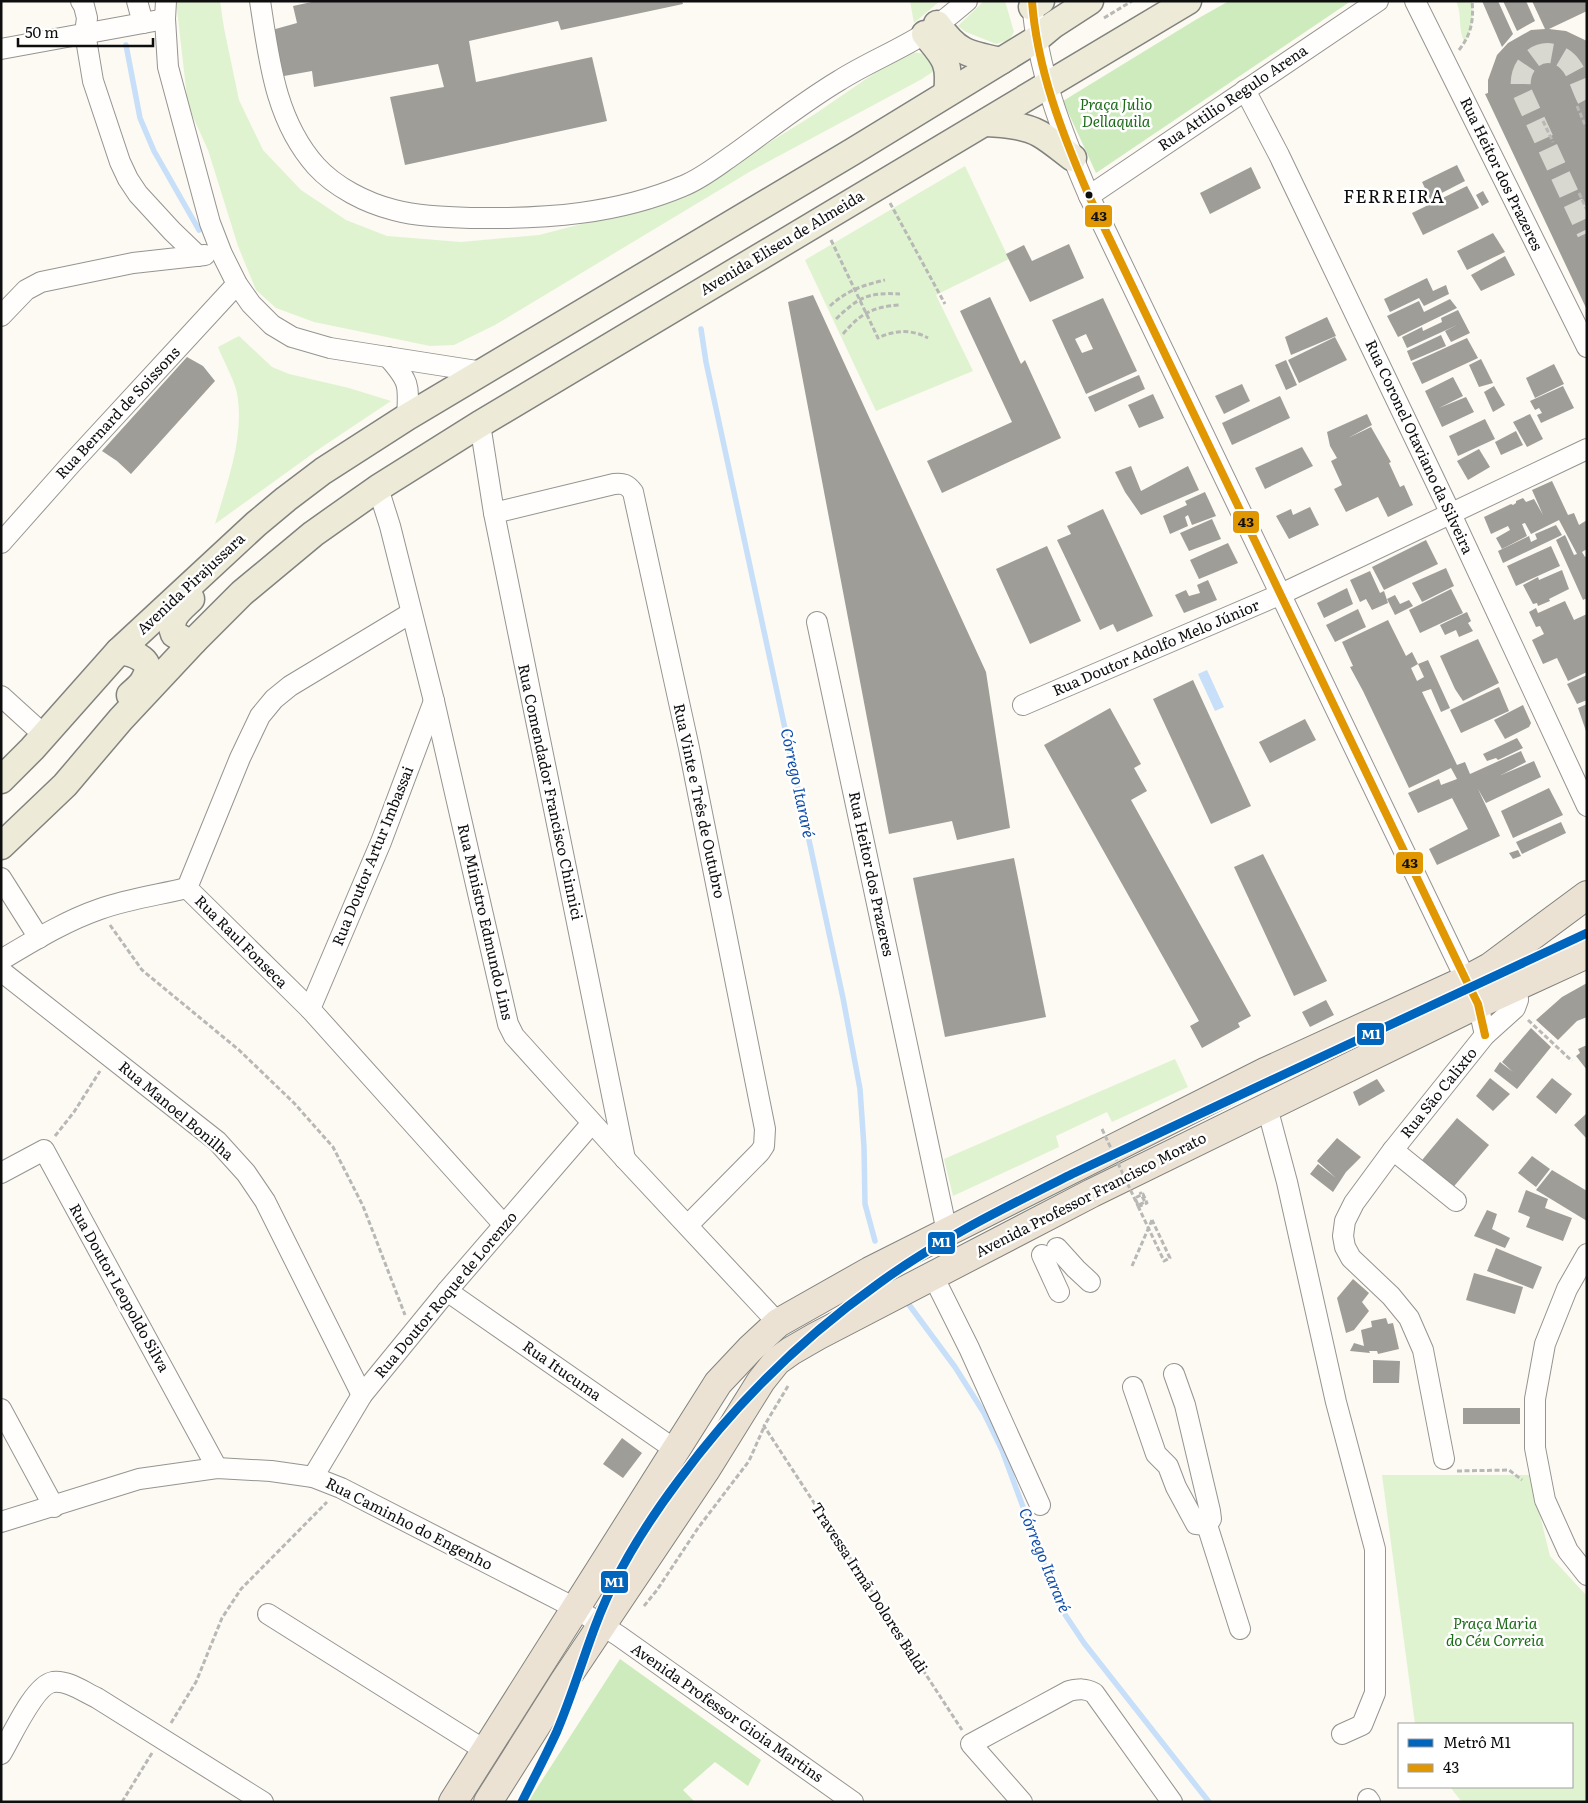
<svg xmlns="http://www.w3.org/2000/svg" width="1588" height="1803" font-family="Literata,serif">
<rect width="100%" height="100%" fill="#fcfaf2"/>
<g fill="#e0f3d0">
<path d="M176,1H220L224,28L239,100L263,150L301,190L346,220L387,236L461,242L539,235L659,204L738,162L815,114L901,55C916,50 927,52 936,66L934,71L922,79L751,171L495,325L454,345L430,346L314,322L276,308L256,290L238,246L208,150L188,106Z"/>
<path d="M910,1H940L914,23Z"/>
<path d="M984,1H1005L1014,32L1009,40L996,44L966,32L958,26Z"/>
<path d="M1456,1H1472C1474,17 1472,29 1465,43C1457,28 1463,17 1456,1Z"/>
<path d="M965,166L1009,259L936,295L973,371L876,411L805,260Z"/>
<path d="M239,336L272,367L289,374L349,388L391,401L322,447L215,524C227,482 245,437 237,393C234,379 223,360 218,347Z"/>
<path d="M1175,1059L1188,1087L1112,1122L1107,1112L1056,1136L1059,1147L953,1196L944,1159Z"/>
<path d="M1382,1475H1530L1550,1556L1587,1596V1802H1462L1450,1787H1572V1724H1415Z"/>
</g>
<g fill="#ceebbe">
<path d="M1229,1H1351L1096,173L1063,101L1197,19Z"/>
<path d="M620,1659L761,1760L748,1786L715,1762L683,1790L695,1802H528Z"/>
</g>
<path fill="#c7dff8" d="M1207,670L1224,707L1215,711L1198,674Z"/>
<g fill="none" stroke-linecap="round" stroke-linejoin="round">
<g stroke="#c7dff8" stroke-width="5.5">
<path d="M126,45L140,118L154,151L199,230"/>
<path d="M701,329L706,362L843,998L860,1089L864,1147L865,1204L875,1241"/>
<path d="M907,1302L955,1367L984,1413L1002,1450L1060,1607L1084,1643L1209,1802"/>
</g>
</g>
<g fill="#9f9d98" fill-rule="evenodd">
<path d="M316,1H682L683,4L561,30L558,21L469,41L476,82L592,57L607,121L405,165L390,97L444,87L438,64L314,87L312,71L284,76L272,30L297,23L293,6Z"/>
<path d="M1482,1H1498L1513,34L1502,47Z"/>
<path d="M1503,1H1526L1535,21L1517,31Z"/>
<path d="M1532,1H1587V11L1549,29L1566,31L1587,41V310L1485,94L1488,93V80L1497,55L1508,43L1531,30L1545,29Z"/>
<path d="M1457,165L1465,181L1430,199L1422,182Z"/>
<path d="M1251,167L1261,188L1210,214L1200,193Z"/>
<path d="M1467,186L1479,208L1423,235L1412,213Z"/>
<path d="M1483,191L1489,202L1482,206L1476,195Z"/>
<path d="M1493,233L1505,252L1467,270L1457,251Z"/>
<path d="M1069,244L1084,278L1030,302L1006,254L1024,245L1032,261Z"/>
<path d="M1505,256L1515,275L1481,291L1471,275Z"/>
<path d="M1427,278L1433,291L1446,285L1449,294L1424,306L1419,298L1390,312L1384,299Z"/>
<path d="M813,295L986,672L1010,828L957,840L952,821L889,834L788,302Z"/>
<path d="M990,297L1021,364L1025,360L1061,438L942,493L927,461L1012,422L960,311Z"/>
<path d="M1103,298L1137,371L1086,394L1052,320ZM1086,334L1093,349L1082,353L1075,339Z"/>
<path d="M1450,299L1457,308L1398,337L1387,316L1419,301L1424,312Z"/>
<path d="M1458,310L1470,333L1451,342L1445,331L1457,325L1407,348L1402,337L1422,327L1423,331L1442,322L1441,318Z"/>
<path d="M1327,317L1336,336L1291,355L1285,337Z"/>
<path d="M1441,335L1446,346L1411,361L1407,351Z"/>
<path d="M1335,337L1347,360L1299,383L1288,360Z"/>
<path d="M1467,338L1478,358L1422,384L1412,363Z"/>
<path d="M187,357L203,366L215,381L131,474L117,461L102,451Z"/>
<path d="M1481,359L1493,383L1479,387L1469,365Z"/>
<path d="M1286,360L1297,385L1286,390L1275,365Z"/>
<path d="M1554,364L1564,384L1535,398L1526,378Z"/>
<path d="M1139,375L1145,389L1095,412L1088,397Z"/>
<path d="M1453,377L1463,396L1439,408L1466,397L1474,412L1442,427L1425,391Z"/>
<path d="M1242,384L1250,401L1224,414L1215,396Z"/>
<path d="M1494,386L1505,405L1493,412L1484,392Z"/>
<path d="M1563,386L1574,408L1541,423L1537,415L1542,413L1539,408L1535,410L1530,401Z"/>
<path d="M1153,394L1164,418L1139,428L1128,405Z"/>
<path d="M1280,396L1290,418L1232,445L1222,423Z"/>
<path d="M1367,414L1372,425L1348,438L1371,427L1391,462L1389,463L1400,487L1404,485L1413,505L1388,517L1378,497L1346,512L1334,489L1342,485L1331,461L1337,458L1330,446L1327,432Z"/>
<path d="M1530,414L1543,439L1527,447L1513,422Z"/>
<path d="M1485,419L1495,439L1458,456L1449,436Z"/>
<path d="M1516,431L1523,445L1501,455L1495,442Z"/>
<path d="M1302,447L1313,466L1265,489L1255,468Z"/>
<path d="M1479,449L1490,467L1468,480L1457,461Z"/>
<path d="M1131,466L1141,491L1188,466L1199,490L1141,515L1125,492L1115,472Z"/>
<path d="M1552,481L1568,515L1574,513L1579,525L1587,520V549L1582,552L1585,557L1587,556V598L1583,600L1556,540L1565,535L1574,555L1577,554L1559,520L1531,534L1525,523L1522,524L1527,536L1502,549L1496,538L1510,530L1508,526L1491,534L1484,517L1511,504L1513,505L1516,503V501L1523,498L1526,502L1534,499L1543,515L1532,490Z"/>
<path d="M1205,492L1216,516L1192,525L1188,515L1185,517L1188,526L1170,534L1163,516L1187,505L1185,501Z"/>
<path d="M1310,507L1319,525L1289,539L1276,516L1291,509L1293,515Z"/>
<path d="M1103,509L1153,616L1117,632L1113,624L1100,630L1057,540L1071,534L1067,526Z"/>
<path d="M1212,519L1221,539L1189,551L1180,533Z"/>
<path d="M1556,525L1562,535L1503,563L1498,551L1529,536L1531,542L1537,539L1535,534Z"/>
<path d="M1426,540L1438,564L1384,590L1372,567Z"/>
<path d="M1228,543L1238,563L1199,579L1190,560Z"/>
<path d="M1047,546L1081,621L1030,644L996,569Z"/>
<path d="M1551,546L1560,566L1516,586L1507,566Z"/>
<path d="M1446,568L1454,586L1422,602L1412,583Z"/>
<path d="M1562,570L1569,589L1549,599L1550,601L1538,606L1537,603L1533,604L1523,585L1538,577L1539,580Z"/>
<path d="M1370,571L1380,593L1384,591L1388,603L1372,610L1366,599L1360,602L1350,580Z"/>
<path d="M1208,580L1217,600L1184,613L1175,595L1186,590L1189,596L1200,593L1197,585Z"/>
<path d="M1347,588L1353,604L1324,618L1317,603Z"/>
<path d="M1451,589L1463,613L1420,633L1409,610Z"/>
<path d="M1395,595L1400,604L1409,600L1413,606L1395,615L1387,599Z"/>
<path d="M1565,601L1574,620L1587,614V672L1568,681L1557,658L1543,664L1532,640L1544,634L1540,626L1536,627L1529,612L1536,608L1538,613Z"/>
<path d="M1358,609L1366,627L1335,642L1326,625Z"/>
<path d="M1467,612L1471,621L1468,623L1473,631L1459,637L1456,630L1445,635L1440,625Z"/>
<path d="M1388,620L1406,656L1412,652L1418,664L1411,668L1417,681L1424,677L1418,664L1428,660L1450,708L1441,712L1431,689L1422,692L1457,765L1465,762L1470,774L1521,751L1526,762L1501,775L1534,761L1541,777L1486,803L1478,789L1500,836L1437,865L1429,849L1468,829L1452,798L1459,795L1418,813L1408,793L1439,779L1441,785L1457,779L1451,768L1409,788L1363,691L1350,667L1353,666L1342,642Z"/>
<path d="M1478,639L1499,683L1463,701L1455,689L1440,656Z"/>
<path d="M1587,675V700L1577,704L1567,684Z"/>
<path d="M1193,680L1251,806L1211,824L1153,699Z"/>
<path d="M1499,687L1509,711L1461,733L1450,710Z"/>
<path d="M1587,704V731H1586L1578,708Z"/>
<path d="M1523,705L1531,723L1529,727L1505,739L1494,720Z"/>
<path d="M1110,708L1141,764L1134,768L1147,791L1131,800L1251,1016L1238,1023L1240,1027L1202,1048L1190,1026L1199,1021L1044,745Z"/>
<path d="M1305,719L1316,740L1270,763L1259,742Z"/>
<path d="M1517,738L1523,748L1498,760L1496,758L1487,761L1483,754Z"/>
<path d="M1549,788L1563,815L1513,838L1501,811Z"/>
<path d="M1561,822L1566,833L1522,854L1516,842Z"/>
<path d="M1518,850L1521,856L1513,859L1509,853Z"/>
<path d="M1263,854L1327,981L1294,996L1234,867Z"/>
<path d="M1014,858L1046,1017L945,1037L913,878Z"/>
<path d="M1587,983V1017L1577,1021L1558,1040L1536,1020L1562,997Z"/>
<path d="M1326,1000L1334,1015L1310,1027L1302,1012Z"/>
<path d="M1531,1028L1551,1047L1517,1089L1494,1071L1500,1062L1513,1072L1502,1062Z"/>
<path d="M1587,1045V1070L1576,1056L1580,1053L1578,1049Z"/>
<path d="M1490,1078L1510,1094L1493,1111L1476,1096Z"/>
<path d="M1552,1078L1572,1094L1556,1114L1536,1097Z"/>
<path d="M1377,1079L1385,1091L1359,1106L1353,1092Z"/>
<path d="M1587,1113V1139L1574,1125Z"/>
<path d="M1457,1118L1489,1145L1450,1191L1418,1165Z"/>
<path d="M1337,1138L1361,1157L1346,1172L1333,1192L1310,1174L1318,1164L1336,1178L1317,1161Z"/>
<path d="M1532,1156L1550,1169L1536,1187L1518,1173Z"/>
<path d="M1552,1170L1587,1191V1221L1536,1190Z"/>
<path d="M1526,1190L1548,1199L1545,1208L1572,1218L1563,1241L1526,1227L1530,1217L1518,1212Z"/>
<path d="M1487,1210L1497,1214L1492,1229L1510,1238L1505,1248L1474,1236Z"/>
<path d="M1496,1248L1542,1267L1533,1289L1487,1271Z"/>
<path d="M1474,1273L1523,1287L1515,1314L1466,1300Z"/>
<path d="M1353,1279L1369,1293L1362,1302L1369,1311L1354,1330L1346,1333L1337,1298Z"/>
<path d="M1386,1318L1388,1324L1393,1323L1399,1349L1378,1354L1377,1351H1369L1370,1353L1350,1351L1354,1343L1364,1346L1361,1330L1372,1327L1371,1321Z"/>
<path d="M1373,1360L1400,1361L1399,1383H1373Z"/>
<rect x="1463" y="1408" width="57" height="16"/>
<path d="M622,1438L642,1453L623,1478L603,1464Z"/>
</g>
<g fill="none" stroke-linecap="round" stroke-linejoin="round">
<path stroke="#d8d7d0" stroke-width="20" stroke-dasharray="20 10" stroke-linecap="butt" d="M1587,99C1581,88 1577,70 1567,61C1544,41 1517,62 1521,90L1587,233"/>
<g stroke="#959491" stroke-width="22">
<g id="minor">
<path d="M81,1L84,6L87,18L85,33L93,81L120,162L128,179L138,194L172,231L198,256"/>
<path d="M137,1L143,23"/>
<path d="M166,1L165,19L168,67L210,223L222,254L237,284L251,304L272,325L292,337L330,348L483,372"/>
<path d="M260,1C269,59 275,120 316,166C335,187 366,203 394,210C420,217 448,217 475,218C546,219 617,214 683,186C701,179 717,166 733,155C768,130 803,102 840,80C867,63 897,51 924,34C939,25 953,13 967,1"/>
<path d="M1032,1C1037,69 1062,133 1089,196L1466,980L1478,1004L1485,1035"/>
<path d="M1415,1L1587,347"/>
<path d="M1,49L165,19"/>
<path d="M1245,90L1279,155L1451,514L1587,806"/>
<path d="M1089,196L1378,1"/>
<path d="M1,316L26,290L41,282L133,263L205,255"/>
<path d="M388,357C410,382 409,385 407,417"/>
<path d="M480,424L494,513L625,1159"/>
<path d="M378,488L390,526L434,701L508,1024L514,1036L625,1159L778,1323"/>
<path d="M494,513L614,484C623,483 627,484 633,492L689,748L765,1129L764,1146L760,1152L688,1225"/>
<path d="M1,543L71,464L237,284"/>
<path d="M411,613L290,686L274,699L260,716L240,758L187,888L310,1009L504,1225"/>
<path d="M817,622L947,1232"/>
<path d="M1,696L44,735"/>
<path d="M1023,705L1279,595L1587,449"/>
<path d="M1,878L39,938"/>
<path d="M1,960C33,941 65,921 100,909C128,899 158,895 187,888"/>
<path d="M1,971L217,1141L246,1173L265,1201L362,1395"/>
<path d="M310,1009L381,842L434,701"/>
<path d="M1267,1107L1287,1182L1336,1402L1375,1549V1693L1362,1725L1342,1734"/>
<path d="M1393,1150L1456,1201"/>
<path d="M1,1173L44,1150L217,1468"/>
<path d="M1057,1248L1076,1269L1090,1282"/>
<path d="M1587,1254L1567,1289L1545,1344L1535,1399V1448L1545,1500L1568,1551L1587,1575"/>
<path d="M1042,1255L1059,1292"/>
<path d="M933,1276L969,1348L1040,1505"/>
<path d="M447,1291L677,1451"/>
<path d="M1133,1387L1156,1454L1168,1466L1176,1487L1196,1524L1207,1525L1211,1519L1210,1511L1185,1405L1174,1374"/>
<path d="M1,1409L54,1507"/>
<path d="M1444,1459L1423,1350L1409,1318L1391,1296L1351,1258L1345,1247L1343,1236L1345,1221L1354,1203L1393,1150L1485,1035L1515,1008L1518,1000L1517,986L1526,980"/>
<path d="M313,1477L362,1395L447,1291L592,1123"/>
<path d="M1,1522L139,1479L217,1468L271,1471L313,1477L341,1488L577,1609L619,1636L853,1802"/>
<path d="M1207,1525L1240,1629"/>
<path d="M268,1614L486,1751"/>
<path d="M1,1754C11,1738 34,1685 53,1682C68,1680 84,1692 97,1698L263,1802"/>
<path d="M1368,1799L1370,1802"/>
<path d="M1022,1802L971,1744L1069,1691C1079,1689 1085,1688 1094,1693L1172,1802"/>
</g>
</g>
<g stroke="#82827e" stroke-width="29">
<g id="major">
<path d="M1032,7L1041,1"/>
<path d="M937,24C958,53 967,54 1001,61"/>
<path d="M925,34C944,57 951,62 947,93"/>
<path d="M985,123C1003,124 1024,125 1040,134C1052,141 1062,150 1073,158"/>
<path d="M191,599C181,609 167,618 174,634L186,641H194"/>
<path d="M119,651C134,653 156,660 144,680C141,686 135,690 130,695"/>
<path d="M1,780L32,749L119,651L256,524L286,499L323,471L407,417L852,152L1035,40L1053,25L1090,1"/>
<path d="M1,846L65,785L121,719L194,641L242,593L313,534L378,488L480,424L1188,1"/>
</g>
</g>
<g stroke="#82827e" stroke-width="30">
<g id="highway">
<path d="M453,1802L718,1383L750,1349L778,1323L870,1271L1265,1072L1466,980L1490,967L1587,895"/>
<path d="M488,1802L565,1680L705,1471L761,1381L777,1361L791,1351L817,1336L1092,1193L1478,1004L1587,954"/>
</g>
</g>
<g stroke="#b8b8b6" stroke-width="3" stroke-dasharray="5 2.5" stroke-linecap="butt">
<path d="M1104,18L1132,1"/>
<path d="M1459,50C1471,35 1474,20 1472,1"/>
<path d="M1577,106L1586,127"/>
<path d="M1543,121L1553,142"/>
<path d="M1579,193L1587,210"/>
<path d="M890,203L945,304"/>
<path d="M831,240L878,338C894,330 912,329 928,338"/>
<path d="M830,306C846,291 863,285 885,280"/>
<path d="M836,319C859,297 868,292 900,294"/>
<path d="M843,334C861,313 872,307 900,305"/>
<path d="M110,925L142,970L239,1050L294,1103L333,1147L363,1206L405,1315"/>
<path d="M1528,1020L1572,1061"/>
<path d="M55,1136L74,1112L100,1071"/>
<path d="M1138,1206L1164,1261L1170,1258L1152,1220"/>
<path d="M1138,1207L1147,1203L1143,1194L1135,1198L1138,1205L1145,1202L1140,1192"/>
<path d="M1132,1266L1152,1220"/>
<path d="M788,1386L764,1426L962,1730"/>
<path d="M1457,1471L1509,1470L1522,1480"/>
<path d="M644,1606L657,1590L698,1528L749,1461L764,1427"/>
<path d="M171,1723L196,1682L222,1618L241,1589L327,1502"/>
<path d="M122,1802L152,1753"/>
</g>
<use href="#minor" stroke="#fffefd" stroke-width="20"/>
<use href="#major" stroke="#edebd8" stroke-width="26"/>
<use href="#highway" stroke="#ebe2d4" stroke-width="28"/>
<path stroke="#b8b8b6" stroke-width="3" stroke-dasharray="5 2.5" stroke-linecap="butt" d="M1102,1129L1138,1206"/>
<g stroke="#fff" stroke-width="11">
<path id="bus-1" d="M1032,1C1037,69 1062,133 1089,196L1466,980L1478,1004L1485,1035"/>
</g>
<use href="#bus-1" stroke="#e09701" stroke-width="8"/>
<g stroke="#fff" stroke-width="12">
<path id="metro-1" d="M522,1802C534,1778 546,1755 557,1731C578,1682 590,1630 614,1583C632,1547 655,1512 679,1480C734,1405 802,1338 878,1284C938,1240 1006,1207 1072,1174C1143,1140 1215,1107 1287,1073C1387,1027 1487,980 1587,933"/>
</g>
<use href="#metro-1" stroke="#0065bd" stroke-width="9"/>
</g>
<circle fill="#0e0e0e" stroke="#fff" stroke-width="2" cx="1089" cy="195" r="4.5"/>
<g text-anchor="middle" stroke-width="5" stroke-linejoin="round" paint-order="stroke">
<g font-size="15" fill="#0e0e0e" stroke="#fff">
<text transform="translate(1233 98) rotate(-34)" y="5">Rua Attilio Regulo Arena</text>
<text transform="translate(1501 174) rotate(64)" y="5">Rua Heitor dos Prazeres</text>
<text transform="translate(782 243) rotate(-31)" y="5">Avenida Eliseu de Almeida</text>
<text transform="translate(118 413) rotate(-47)" y="5">Rua Bernard de Soissons</text>
<text transform="translate(1419 447) rotate(65)" y="5">Rua Coronel Otaviano da Silveira</text>
<text transform="translate(191 584) rotate(-43)" y="5">Avenida Pirajussara</text>
<text transform="translate(1156 648) rotate(-23)" y="5">Rua Doutor Adolfo Melo Júnior</text>
<text transform="translate(550 792) rotate(78)" y="5">Rua Comendador Francisco Chinnici</text>
<text transform="translate(699 801) rotate(78)" y="5">Rua Vinte e Três de Outubro</text>
<text transform="translate(373 856) rotate(-68)" y="5">Rua Doutor Artur Imbassai</text>
<text transform="translate(871 874) rotate(78)" y="5">Rua Heitor dos Prazeres</text>
<text transform="translate(485 922) rotate(77)" y="5">Rua Ministro Edmundo Lins</text>
<text transform="translate(241 942) rotate(45)" y="5">Rua Raul Fonseca</text>
<text transform="translate(1439 1093) rotate(-51)" y="5">Rua São Calixto</text>
<text transform="translate(176 1111) rotate(40)" y="5">Rua Manoel Bonilha</text>
<text transform="translate(1091 1195) rotate(-27)" y="5">Avenida Professor Francisco Morato</text>
<text transform="translate(119 1288) rotate(61)" y="5">Rua Doutor Leopoldo Silva</text>
<text transform="translate(446 1295) rotate(-50)" y="5">Rua Doutor Roque de Lorenzo</text>
<text transform="translate(562 1371) rotate(35)" y="5">Rua Itucuma</text>
<text transform="translate(409 1524) rotate(27)" y="5">Rua Caminho do Engenho</text>
<text transform="translate(869 1588) rotate(57)" y="5">Travessa Irmã Dolores Baldi</text>
<text transform="translate(727 1713) rotate(35)" y="5">Avenida Professor Gioia Martins</text>
</g>
<g font-size="15" font-style="italic" fill="#1d6b19" stroke="#fff">
<text x="1116" y="110">Praça Julio<tspan x="1116" dy="17">Dellaquila</tspan></text>
<text x="1495" y="1629">Praça Maria<tspan x="1495" dy="17">do Céu Correia</tspan></text>
</g>
<g font-size="16" font-style="italic" fill="#0e4da9" stroke="#fff">
<text transform="translate(798 783) rotate(78)" y="6">Córrego Itararé</text>
<text transform="translate(1045 1560) rotate(68)" y="6">Córrego Itararé</text>
</g>
<g font-size="18" letter-spacing="1" fill="#0e0e0e" stroke="#fff">
<text x="1394" y="203">FERREIRA</text>
</g>
</g>
<g stroke="#fff" stroke-width="2">
<rect x="1084" y="204" width="29" height="24" rx="5" fill="#e09701"/>
<rect x="1232" y="510" width="28" height="24" rx="5" fill="#e09701"/>
<rect x="1395" y="851" width="29" height="24" rx="5" fill="#e09701"/>
<rect x="1356" y="1022" width="29" height="24" rx="5" fill="#0065bd"/>
<rect x="927" y="1231" width="29" height="24" rx="5" fill="#0065bd"/>
<rect x="600" y="1570" width="29" height="24" rx="5" fill="#0065bd"/>
</g>
<g font-size="14" text-anchor="middle" font-weight="bold" fill="#fff">
<text x="1371" y="1039">M1</text>
<text x="941" y="1247">M1</text>
<text x="614" y="1587">M1</text>
</g>
<g font-size="14" text-anchor="middle" font-weight="bold" fill="#111">
<text x="1099" y="221">43</text>
<text x="1246" y="527">43</text>
<text x="1410" y="868">43</text>
</g>
<rect width="1588" height="1803" fill="none" stroke="#0e0e0e" stroke-width="5"/>
<rect x="1398" y="1723" width="175" height="65" fill="#ffffff" stroke="#9f9f9f"/>
<rect x="1408" y="1739" width="25" height="8" fill="#0065bd" stroke="#9f9f9f"/>
<text x="1443" y="1748" font-size="15" fill="#0e0e0e">Metrô M1</text>
<rect x="1408" y="1764" width="25" height="8" fill="#e09701" stroke="#9f9f9f"/>
<text x="1443" y="1773" font-size="15" fill="#0e0e0e">43</text>
<path d="M18 38v8h135v-8" fill="none" stroke="#0e0e0e" stroke-width="2.5"/>
<text x="25" y="38" font-size="15" fill="#0e0e0e" stroke="#ffffff" stroke-width="4" paint-order="stroke">50 m</text>
</svg>
